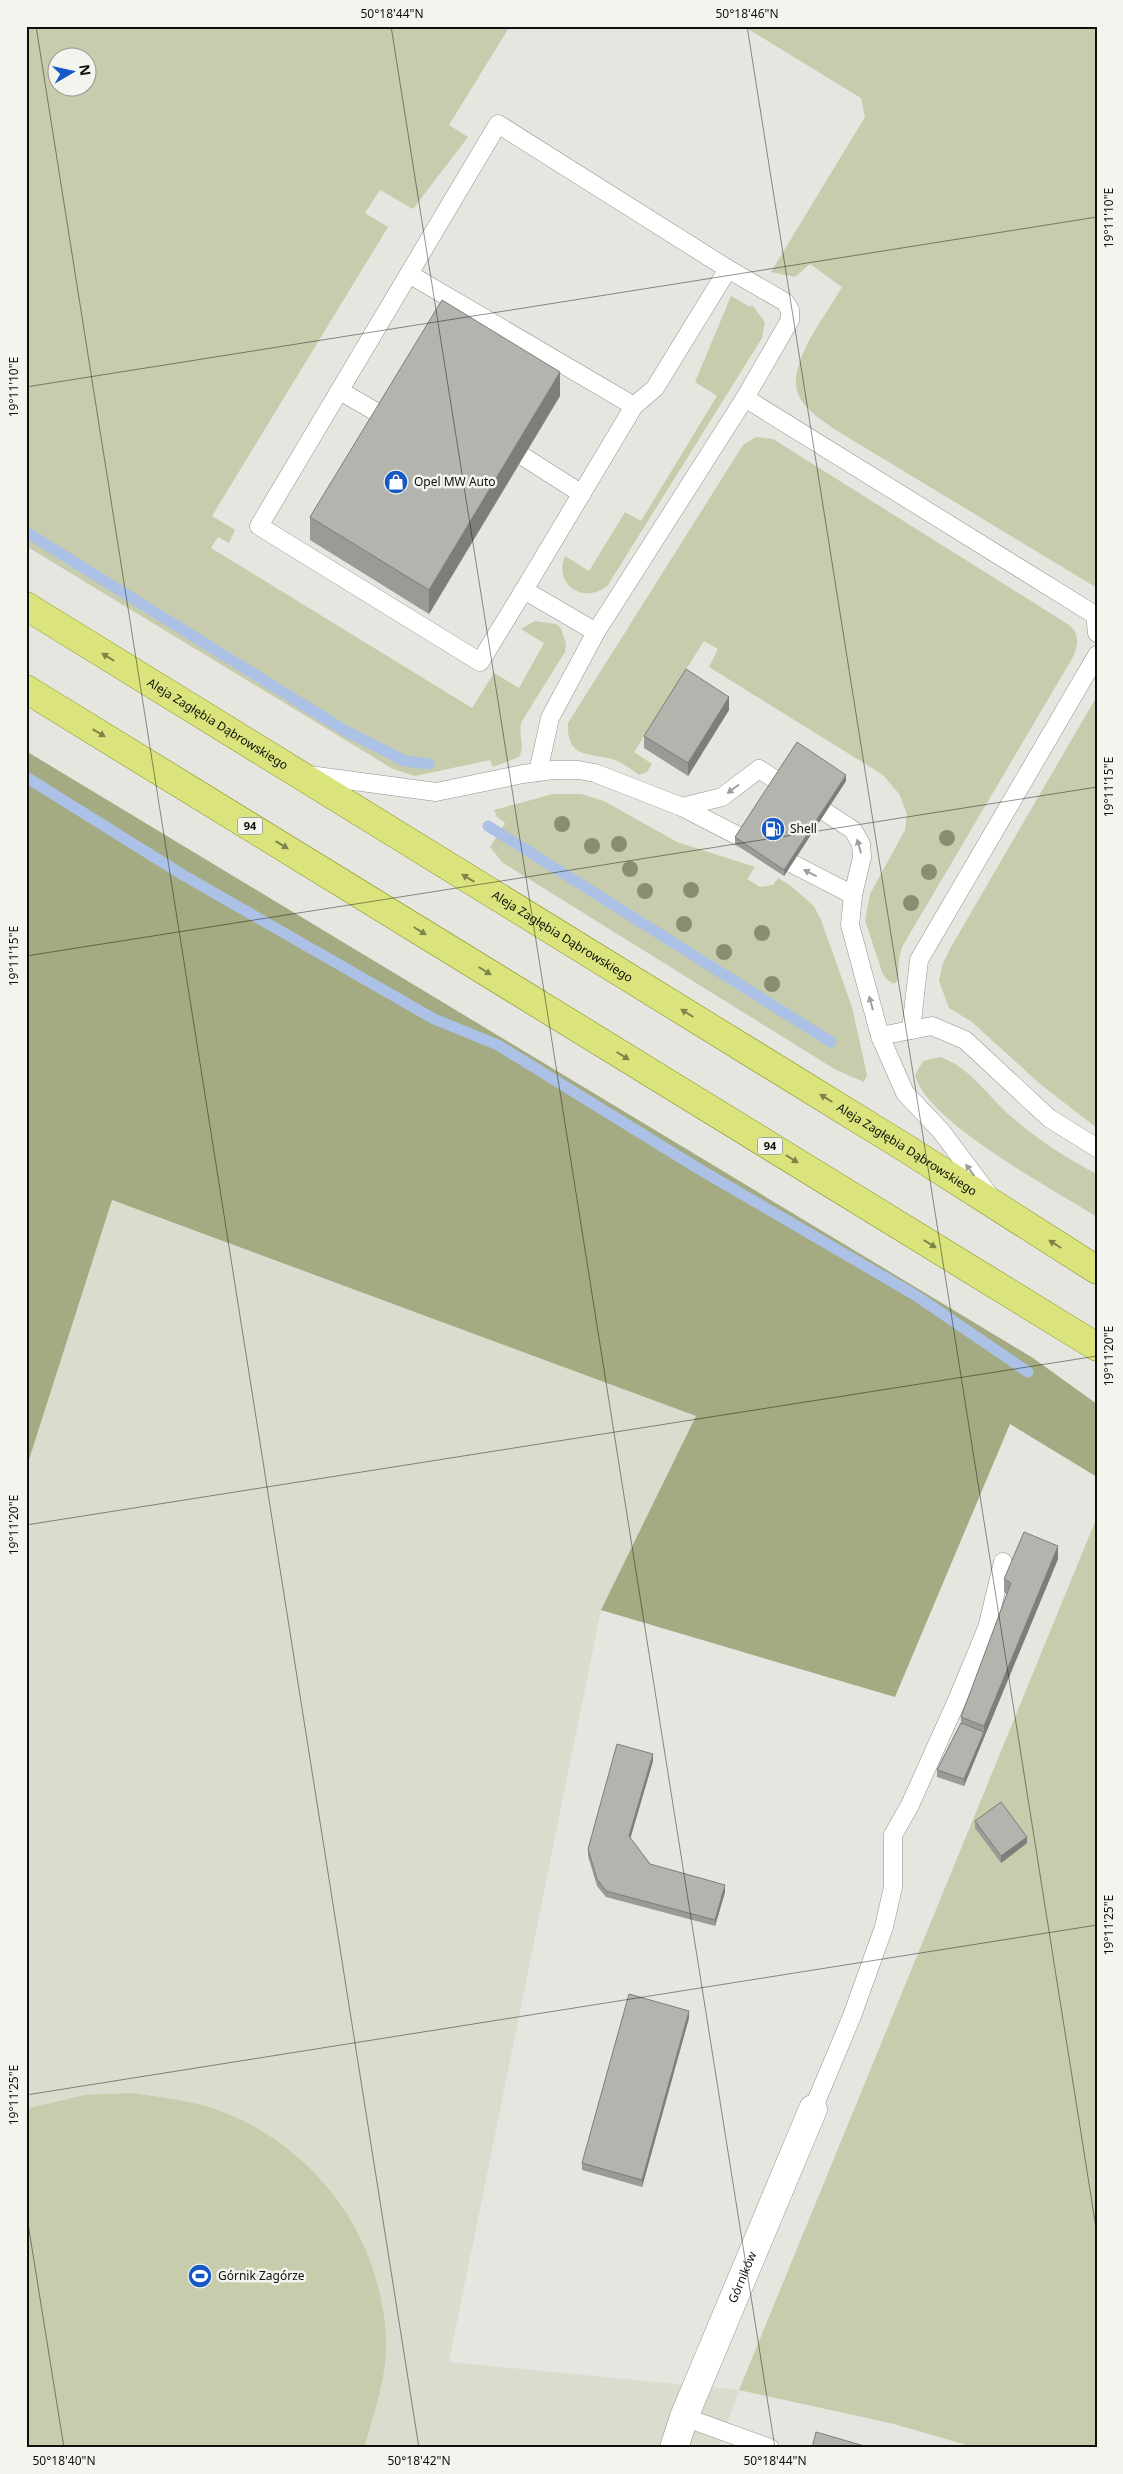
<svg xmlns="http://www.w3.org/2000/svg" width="1123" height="2474" font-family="'Noto Sans',sans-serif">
<rect width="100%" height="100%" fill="#e5e6e0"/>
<path fill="#dadcce" d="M111,1200L696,1416L601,1610L449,2362L739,2390L718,2448H26V1469Z"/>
<g fill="#c7ccac" fill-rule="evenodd">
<path d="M26,26H510L449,125L468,137L413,209L380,190L365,213L388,227L212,516L235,530L229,543L218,537L211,548L472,708L494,673L519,688L544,643L521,629L535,621L556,624L561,628L566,644L565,652L522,721C517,734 526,744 519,757L493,767L490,760L415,776L393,769L26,546ZM58,58H88V88H58Z"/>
<path d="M743,26H1097V588L834,429C821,419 802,408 797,391C789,360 827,314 842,287L810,264L795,277L771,272L865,117L861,98Z"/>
<path d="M731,296L750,307L752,305L765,322L762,338L608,585C585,605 553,586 565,556L589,571L625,512L641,521L717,396L695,382Z"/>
<path d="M756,437L773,439L1066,623C1080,632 1079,643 1073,657L902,947L899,958L898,980L894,984L886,979L882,972L865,920L870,894L905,830L907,815L900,795L883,775L709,667L718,649L704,641L634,752L652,764L647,772L639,775C631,769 622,762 612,759C587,753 566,757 568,723L743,445Z"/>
<path d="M1097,696V1128L1040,1084L972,1022L949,1008L939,981L943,963L951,947Z"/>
<path d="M553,794H581L604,801L677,842L755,867L747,879L760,887L773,885L778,878L791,886L814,906L821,920L852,1007L867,1075L864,1082L836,1070L503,863L490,847L505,823L497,817L494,810Z"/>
<path d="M940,1057C969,1067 985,1092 1007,1113C1034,1137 1065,1158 1097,1174V1217C1055,1190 926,1122 915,1075L923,1061Z"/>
<path d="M1097,1517V2448H977L894,2424L739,2390Z"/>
<path d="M132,2093C164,2098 199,2101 228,2114C320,2153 380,2237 386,2337C388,2374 374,2413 364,2448H26V2109L85,2095Z"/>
</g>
<path fill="#a4aa81" d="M26,751L1033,1358L1097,1404V1477L1010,1424L895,1697L601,1610L696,1416L112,1200L26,1469Z"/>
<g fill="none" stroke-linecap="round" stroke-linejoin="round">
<g stroke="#abc2e6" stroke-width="11">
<path d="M26,532L344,730L405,761L429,764"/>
<path d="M26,777L183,875L434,1019L498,1045L699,1169L915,1295L1028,1372"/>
<path d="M488,826L831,1042"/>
</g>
<g stroke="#92938d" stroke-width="19">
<g id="lane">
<path d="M728,269L785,302L790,310V320L745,398"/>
<path d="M409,274L634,406"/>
<path d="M340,391L385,417"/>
<path d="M524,457L582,494"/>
<path d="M524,590L480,662L259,526L498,124L728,269L655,388L634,406L524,590L596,632"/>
<path d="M538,772L550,718L596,632L745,398L1095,615L1097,633"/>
<path d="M309,775L436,792L523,774L553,770H578L595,773L682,807L722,797L759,769L853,830L861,844L862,857L853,895L850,925L880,1036L905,1093L941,1131L989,1195"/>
<path d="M682,807L853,895"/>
<path d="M911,1030L919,960L1097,655"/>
<path d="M880,1036L932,1026L965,1040L1049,1118L1097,1148"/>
<path d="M813,2109L852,2016L884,1927L893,1887V1835L910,1805L958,1698L987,1628L1003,1562"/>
<path d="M684,2417L770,2448"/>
</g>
</g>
<g stroke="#92938d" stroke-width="29">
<g id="street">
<path id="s1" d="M674,2448L684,2417L813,2109"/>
</g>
</g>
<g stroke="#848c1d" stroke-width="29">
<g id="primary">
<path id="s2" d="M26,606L907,1149L1097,1270"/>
<path d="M26,689L1097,1347"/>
</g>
</g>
<use href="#lane" stroke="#fff" stroke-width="18"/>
<use href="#street" stroke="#fff" stroke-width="28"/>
<use href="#primary" stroke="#dbe37d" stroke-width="28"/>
</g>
<g fill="#8a8d70">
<circle cx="562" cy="824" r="8"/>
<circle cx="947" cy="838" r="8"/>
<circle cx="619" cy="844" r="8"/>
<circle cx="592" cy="846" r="8"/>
<circle cx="630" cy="869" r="8"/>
<circle cx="929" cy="872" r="8"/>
<circle cx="691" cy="890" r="8"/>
<circle cx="645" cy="891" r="8"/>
<circle cx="911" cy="903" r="8"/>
<circle cx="684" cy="924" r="8"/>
<circle cx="762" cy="933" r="8"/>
<circle cx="724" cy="952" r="8"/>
<circle cx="772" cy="984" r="8"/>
</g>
<g fill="#9a9b96">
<path d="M560,396L429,614L310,540V517Z"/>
<path d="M729,710L688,776L644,748V736Z"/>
<path d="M846,781L784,876L735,844V837Z"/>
<path d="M1058,1559L964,1786L937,1777V1770L961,1723V1717L1007,1594L1004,1592V1579Z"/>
<path d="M653,1761L630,1838L650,1864L725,1892L715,1926L606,1897L597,1886L588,1856V1849Z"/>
<path d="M975,1821L1027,1843L1001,1863L975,1828Z"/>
<path d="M689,2018L642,2187L582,2170V2163Z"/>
</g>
<g fill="#7d7e7a">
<path d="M560,372V396L429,614V590Z"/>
<path d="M729,697V710L688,776V763Z"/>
<path d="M846,775V781L784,876V870Z"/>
<path d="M1058,1546V1559L964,1786V1779L984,1732V1726Z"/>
<path d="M653,1754V1761L629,1843V1836Z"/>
<path d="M1027,1837V1843L1001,1863V1856Z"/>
<path d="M725,1885V1892L715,1926V1920Z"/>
<path d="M689,2011V2018L642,2187V2180Z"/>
</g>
<g fill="#b3b4ae" stroke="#7d7e7a">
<path d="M442,300L560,372L429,590L310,517Z"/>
<path d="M686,669L729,697L688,763L644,736Z"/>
<path d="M797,742L846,775L784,870L735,837Z"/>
<path d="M1024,1532L1058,1546L984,1726L961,1717L1011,1583L1004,1579Z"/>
<path d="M961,1723L984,1732L964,1779L937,1770Z"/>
<path d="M617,1744L653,1754L629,1836L650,1864L725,1885L715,1920L606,1891L597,1879L588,1849Z"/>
<path d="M1001,1802L1027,1837L1001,1856L975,1821Z"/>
<path d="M629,1994L689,2011L642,2180L582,2163Z"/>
<path d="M816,2432L871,2448H812Z"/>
</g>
<defs><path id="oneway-solid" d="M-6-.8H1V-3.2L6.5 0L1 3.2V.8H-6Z" transform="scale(1.25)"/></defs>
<g fill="#7f844b">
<use href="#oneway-solid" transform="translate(108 657) rotate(-148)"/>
<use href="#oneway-solid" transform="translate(99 733) rotate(31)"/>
<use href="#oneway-solid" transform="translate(282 845) rotate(31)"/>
<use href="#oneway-solid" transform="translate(468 878) rotate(-149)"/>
<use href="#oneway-solid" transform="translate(420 931) rotate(32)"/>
<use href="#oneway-solid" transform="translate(485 971) rotate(32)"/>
<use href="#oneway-solid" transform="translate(687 1013) rotate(-148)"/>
<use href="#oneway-solid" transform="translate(623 1056) rotate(32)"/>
<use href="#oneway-solid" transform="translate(826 1098) rotate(-148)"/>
<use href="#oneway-solid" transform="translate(792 1159) rotate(32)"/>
<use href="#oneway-solid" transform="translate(930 1244) rotate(32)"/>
<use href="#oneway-solid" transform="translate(1055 1244) rotate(-148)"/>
</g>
<g fill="#9f9f9e">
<use href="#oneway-solid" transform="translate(733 789) rotate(143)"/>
<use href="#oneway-solid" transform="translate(859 846) rotate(-106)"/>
<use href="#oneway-solid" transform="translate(810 873) rotate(-153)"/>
<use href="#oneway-solid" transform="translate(871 1003) rotate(-105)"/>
<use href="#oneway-solid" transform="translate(970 1170) rotate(-126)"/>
</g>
<path fill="none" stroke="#0f0f0d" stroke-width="1" stroke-opacity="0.45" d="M36,26L419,2448M391,26L775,2448M747,26L1097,2234M26,387L1097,217M26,956L1097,787M26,1525L1097,1356M26,2095L1097,1925M26,2211L64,2448"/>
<defs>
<g id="shop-disc" transform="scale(1.25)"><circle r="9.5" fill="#1659c4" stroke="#f3f4ed"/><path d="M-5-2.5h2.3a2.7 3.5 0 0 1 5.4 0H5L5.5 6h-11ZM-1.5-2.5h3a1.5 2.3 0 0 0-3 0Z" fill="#fff"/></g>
<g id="fuel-disc" transform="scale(1.25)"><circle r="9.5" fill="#1659c4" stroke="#f3f4ed"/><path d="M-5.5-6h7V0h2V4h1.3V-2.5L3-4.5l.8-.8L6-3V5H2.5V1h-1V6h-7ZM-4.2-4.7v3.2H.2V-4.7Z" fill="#fff"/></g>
<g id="stadium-disc" transform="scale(1.25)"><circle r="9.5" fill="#1659c4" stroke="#f3f4ed"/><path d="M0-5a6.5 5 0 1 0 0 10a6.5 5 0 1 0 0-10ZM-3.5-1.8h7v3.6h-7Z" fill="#fff"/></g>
</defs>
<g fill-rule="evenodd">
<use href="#shop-disc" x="396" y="482"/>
<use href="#fuel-disc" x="773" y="829"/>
<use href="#stadium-disc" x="200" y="2276"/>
</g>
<g text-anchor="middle" stroke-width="5" stroke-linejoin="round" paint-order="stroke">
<g fill="#f3f4ed" stroke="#535450" stroke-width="1">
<rect x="237.5" y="817.5" width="25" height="17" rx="4"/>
<rect x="757.5" y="1137.5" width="25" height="17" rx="4"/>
</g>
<g font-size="11" font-weight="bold" fill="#0f0f0d">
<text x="250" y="830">94</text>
<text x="770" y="1150">94</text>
</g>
<g font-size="12" fill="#0f0f0d" stroke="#f3f4ed" text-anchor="start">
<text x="414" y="486">Opel MW Auto</text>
<text x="790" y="833">Shell</text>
<text x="218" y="2280">Górnik Zagórze</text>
</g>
<g font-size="12" fill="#0f0f0d" stroke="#f3f4ed">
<text dy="4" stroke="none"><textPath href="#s2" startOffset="225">Aleja Zagłębia Dąbrowskiego</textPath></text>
<text dy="4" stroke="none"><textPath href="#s2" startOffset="630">Aleja Zagłębia Dąbrowskiego</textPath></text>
<text dy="4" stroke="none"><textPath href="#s2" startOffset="1035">Aleja Zagłębia Dąbrowskiego</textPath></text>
<text dy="4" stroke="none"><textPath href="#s1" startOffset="184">Górników</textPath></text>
</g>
</g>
<rect width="1123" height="2474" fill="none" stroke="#f3f4ed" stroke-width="55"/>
<g transform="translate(72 72) rotate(81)"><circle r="24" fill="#f3f4ed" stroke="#989893"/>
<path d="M0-4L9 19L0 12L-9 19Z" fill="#1659c4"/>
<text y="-8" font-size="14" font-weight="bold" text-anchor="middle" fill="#0f0f0d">N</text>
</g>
<rect x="28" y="28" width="1068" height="2418" fill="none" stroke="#0f0f0d" stroke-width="2"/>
<g font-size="12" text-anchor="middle" fill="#0f0f0d">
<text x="392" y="18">50°18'44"N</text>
<text x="747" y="18">50°18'46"N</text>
<text transform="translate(1109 218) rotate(-90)" y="4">19°11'10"E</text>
<text transform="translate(14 387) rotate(-90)" y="4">19°11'10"E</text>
<text transform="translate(1109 787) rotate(-90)" y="4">19°11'15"E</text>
<text transform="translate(14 956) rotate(-90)" y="4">19°11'15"E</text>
<text transform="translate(1109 1356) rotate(-90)" y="4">19°11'20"E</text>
<text transform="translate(14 1525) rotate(-90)" y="4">19°11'20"E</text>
<text transform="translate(1109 1925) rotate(-90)" y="4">19°11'25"E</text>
<text transform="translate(14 2095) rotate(-90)" y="4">19°11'25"E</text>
<text x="64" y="2465">50°18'40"N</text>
<text x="419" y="2465">50°18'42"N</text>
<text x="775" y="2465">50°18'44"N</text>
</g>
</svg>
